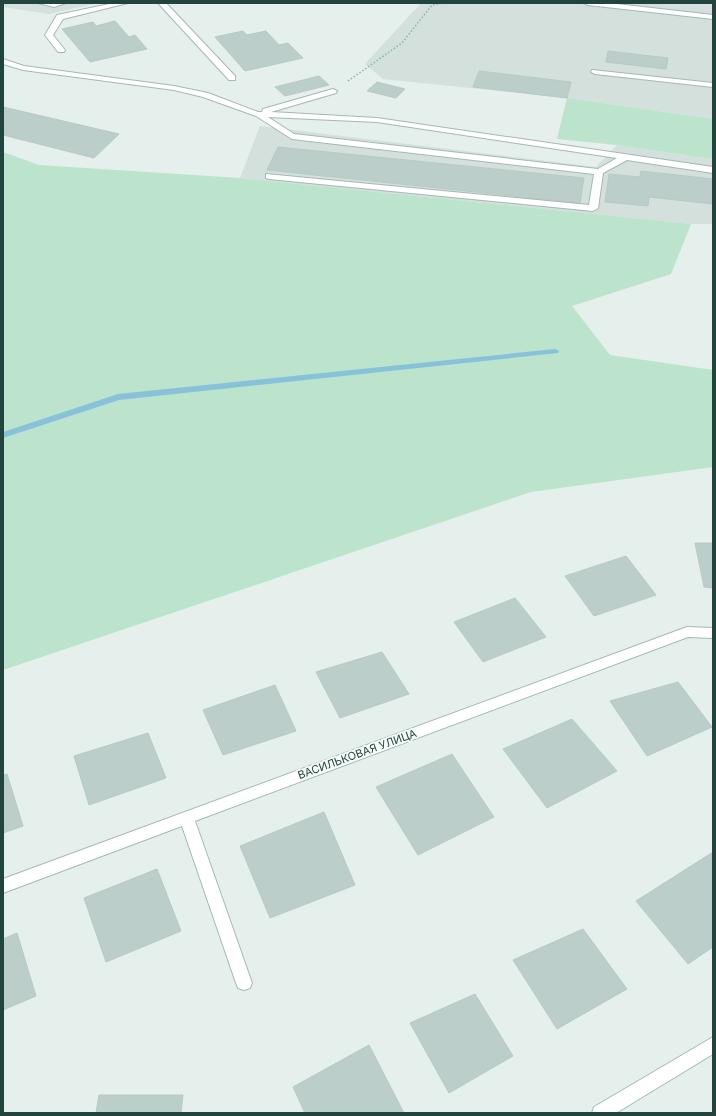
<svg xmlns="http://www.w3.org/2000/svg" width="716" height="1116" font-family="Inter,sans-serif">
<rect width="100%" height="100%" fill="#e5efec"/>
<g fill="#d3e0db">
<path d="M3,3H98L49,14L3,7Z"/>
<path d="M421,3H713V119L567,98L383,79L365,64Z"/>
<path d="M260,126L596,167L617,145L713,159V224H691L240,178Z"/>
</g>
<g fill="#bce3cb">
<path d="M567,98L713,119V159L617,145L557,139Z"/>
<path d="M3,152L39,165L240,178L691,224L671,274L572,306L610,355L713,370V467L531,492L3,670Z"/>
</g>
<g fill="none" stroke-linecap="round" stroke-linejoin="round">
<path fill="#87c2da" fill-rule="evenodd" d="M555,349L559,351L558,353L119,400L3,438V432L118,394Z"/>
</g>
<g fill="#bccec9" stroke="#b6cac4">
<path d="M115,21L129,37L135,35L147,49L90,62L62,29L93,22L96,26Z"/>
<path d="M243,31L247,35L266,31L279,45L288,43L303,58L245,71L215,37Z"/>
<path d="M608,51L668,58L666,69L606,62Z"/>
<path d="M479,71L571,82L567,98L473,87Z"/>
<path d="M319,76L329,85L285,96L275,87Z"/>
<path d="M377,82L405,89L396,98L367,91Z"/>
<path d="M3,107L119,134L94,158L3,135Z"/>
<path d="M278,147L584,178L580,203L267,170Z"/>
<path d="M641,171L713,179V204L649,197L648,206L605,202L609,174L640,177Z"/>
<path d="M695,543H713V588L704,587Z"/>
<path d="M626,556L656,595L594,616L565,576Z"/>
<path d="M515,598L546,637L483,662L454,622Z"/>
<path d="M382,652L409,694L340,718L316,672Z"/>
<path d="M678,682L712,727L647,756L610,701Z"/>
<path d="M275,685L296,731L223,755L203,710Z"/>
<path d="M572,719L617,771L547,808L503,749Z"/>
<path d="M148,733L166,778L89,805L74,756Z"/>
<path d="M452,754L494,817L418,855L376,787Z"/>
<path d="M7,774L23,826L3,833V775Z"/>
<path d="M324,812L355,885L270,918L240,846Z"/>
<path d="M713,852V947L688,964L636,901Z"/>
<path d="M157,869L181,931L106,962L84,898Z"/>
<path d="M583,929L627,989L557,1029L513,960Z"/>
<path d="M17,933L36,996L3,1010V939Z"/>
<path d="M475,994L513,1056L449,1093L410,1023Z"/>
<path d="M369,1045L404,1113H305L293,1087Z"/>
<path d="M99,1095H183L181,1113H96Z"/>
</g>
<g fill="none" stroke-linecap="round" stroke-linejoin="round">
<g stroke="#a6b8b5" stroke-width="2">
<g id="minor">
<path d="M38,3H66L54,7Z"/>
<path d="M114,3H128L63,19L53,35L65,50L64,52H58L45,35L57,15Z"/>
<path d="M158,3H166L235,76V80H229Z"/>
<path d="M584,3H608L713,15V19L588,5Z"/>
<path d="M3,59L24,66L174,86L208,93L258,112H262L263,109L333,89L337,91L336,93L271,112L377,118L713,167V173L627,160L603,173L598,208L593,211L269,179L266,178V174L589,205L594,174L292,139L256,116L203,97L174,90L23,70L3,64ZM268,117L377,122L617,158L598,169L294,134Z"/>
<path d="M592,70L713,83V87L595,74L591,72Z"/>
<path d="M687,627L713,628V638L688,637L195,821L252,983L250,988L244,990L238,988L236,983L182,826L3,893V879Z"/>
<path d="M713,1037V1054L616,1113H592L594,1107Z"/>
</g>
</g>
<path stroke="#82b6ad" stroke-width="1.5" stroke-dasharray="1.5 2" stroke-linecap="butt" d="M348,81L402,43L432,5L443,3"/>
<use href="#minor" fill="#fff" fill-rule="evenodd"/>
</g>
<g text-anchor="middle" stroke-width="3.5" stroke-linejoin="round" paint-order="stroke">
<g font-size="11" fill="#21443f" stroke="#f6fbf9">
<text transform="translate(357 754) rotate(-20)" y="4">ВАСИЛЬКОВАЯ УЛИЦА</text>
</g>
</g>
<rect width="716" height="1116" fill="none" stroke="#21443f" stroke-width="8"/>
</svg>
